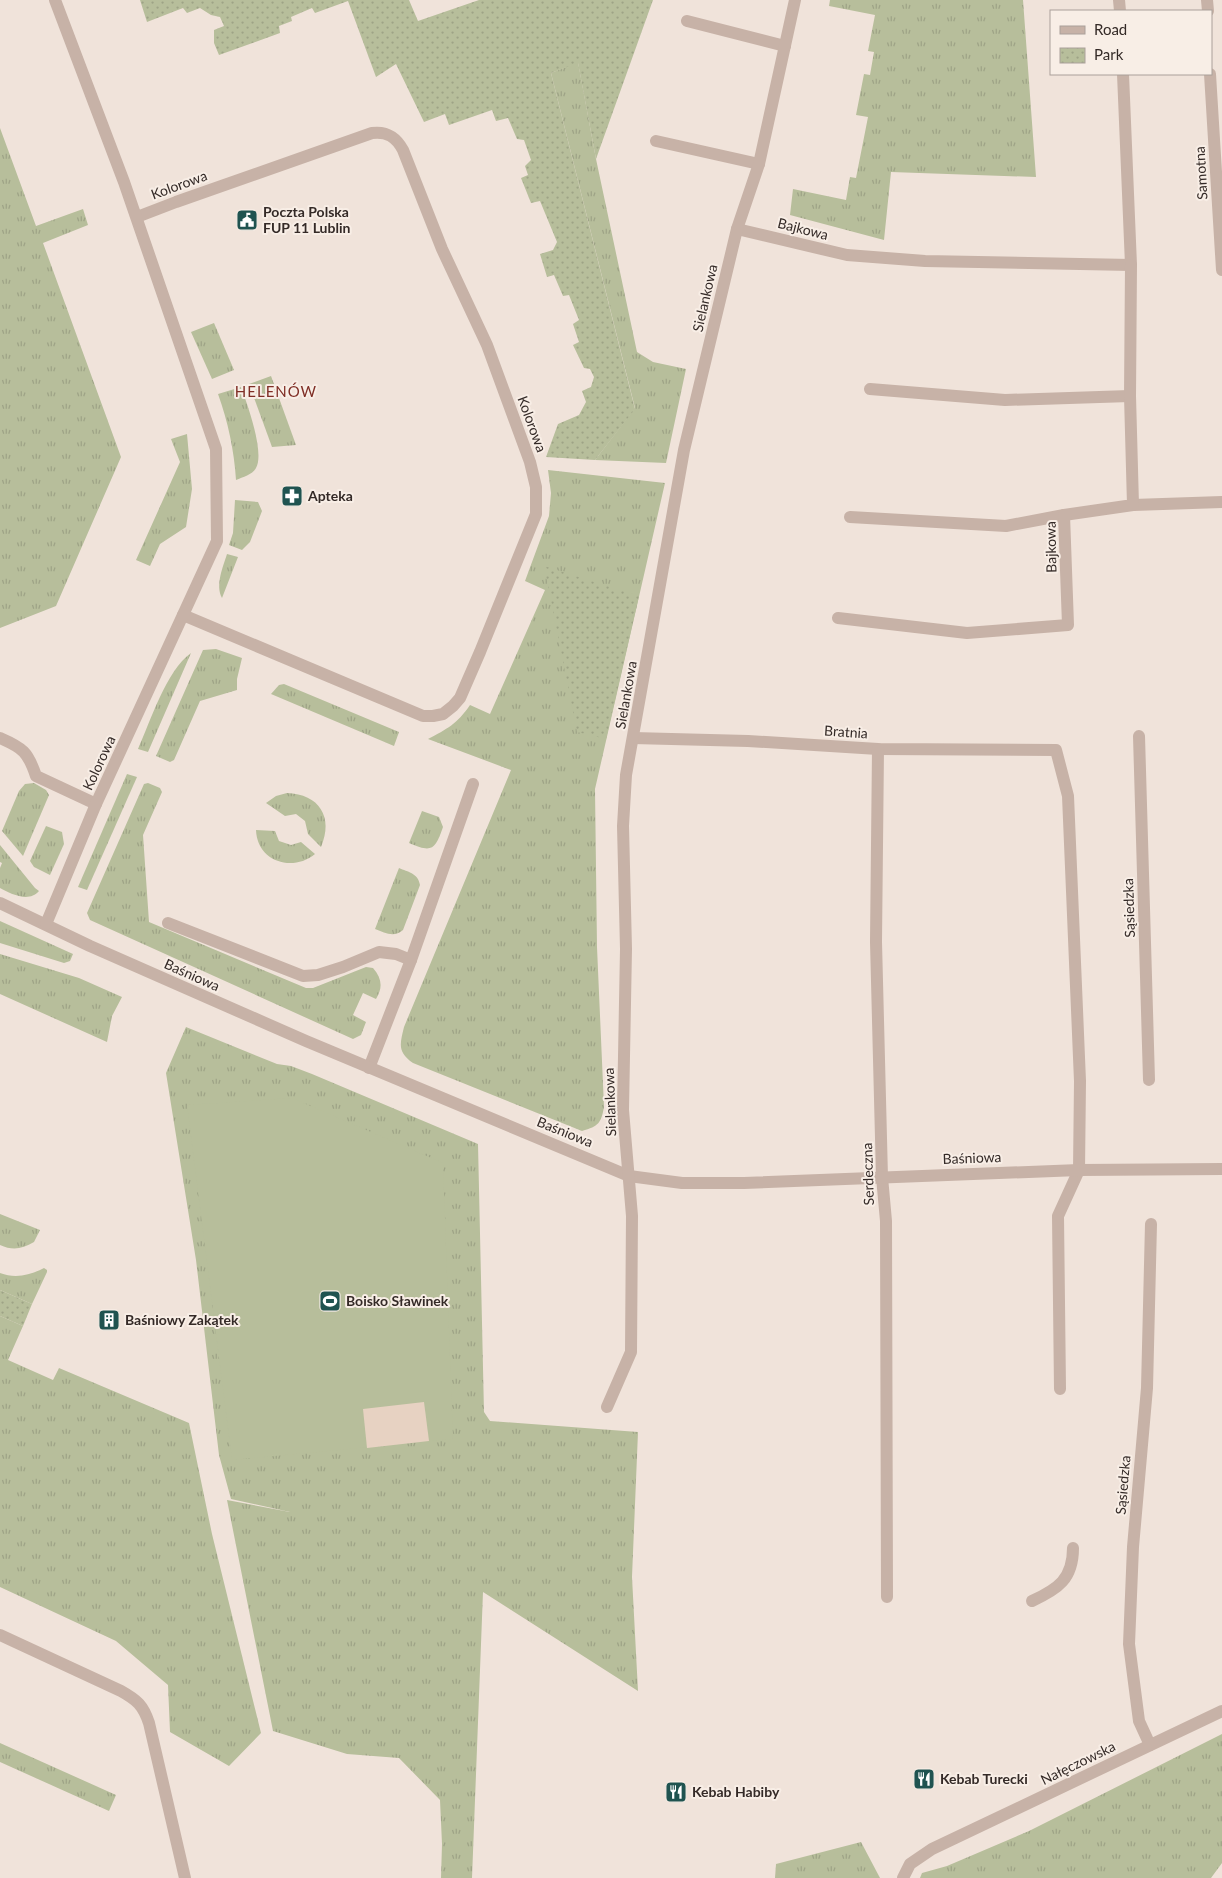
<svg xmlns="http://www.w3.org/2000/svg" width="1222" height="1878" font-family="Lato,sans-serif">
<defs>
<pattern id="grass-tufts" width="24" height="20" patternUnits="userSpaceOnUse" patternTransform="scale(1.25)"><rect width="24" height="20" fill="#b7be9b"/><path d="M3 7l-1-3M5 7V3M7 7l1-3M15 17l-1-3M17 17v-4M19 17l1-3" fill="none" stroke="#9ea386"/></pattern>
<pattern id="park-dots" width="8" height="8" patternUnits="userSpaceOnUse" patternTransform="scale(1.25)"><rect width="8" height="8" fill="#b7be9b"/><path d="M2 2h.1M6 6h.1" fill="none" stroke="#9ea386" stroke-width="1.8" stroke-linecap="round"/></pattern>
</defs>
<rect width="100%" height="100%" fill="#f0e3da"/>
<g fill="url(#grass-tufts)">
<path d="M830,0H1023L1036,177L891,172L884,240L790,215L793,189L846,200L850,177L856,178L868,117L856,115L864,74L870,75L874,52L868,51L875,15L829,6Z"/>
<path d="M578,62L596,159L637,352L653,362L686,369L666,463L595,460L635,408L551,73Z"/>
<path d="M0,128L36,226L83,209L88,225L43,243L121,457L56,606L0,628Z"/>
<path d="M214,323L234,370L212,379L191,332Z"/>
<path d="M271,376L296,445L272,447L249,384Z"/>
<path d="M241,387C247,403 265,453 256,468C252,475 243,477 236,480C234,450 228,422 218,394Z"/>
<path d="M187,434L192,489L186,527L160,544L150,566L136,560L180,462L171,439Z"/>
<path d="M548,470L665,483L595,789L597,947L604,1107C601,1123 599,1126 582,1131L413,1063C397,1052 400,1044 404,1027L511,770L428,739C447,729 457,724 470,705L490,714L545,590L525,581L549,516L551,493Z"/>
<path d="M235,500L258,502L262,511L250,542L242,550L229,545L233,533Z"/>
<path d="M227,554L238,557L222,598C215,585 223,567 227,554Z"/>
<path d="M216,649L242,658L237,679V690L200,701L174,760L170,762L156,756L203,650Z"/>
<path d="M191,653L148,752L138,749C151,720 166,671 191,653Z"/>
<path d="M284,684L399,732L394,746L271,694L279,685Z"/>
<path d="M127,774L137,777L87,890L78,887Z"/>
<path d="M34,783L46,790L49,795L23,856L2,831L19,791L25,784Z"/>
<path d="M148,783L160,788L162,792L143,835L149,922L306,988H313L366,967L373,968C382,978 383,988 376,999L363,993L353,1015L366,1022L361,1035L353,1039L90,920L87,913L144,784Z"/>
<path d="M287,793C319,794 334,817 321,847L308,834L305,821L296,814L285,816L266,803L276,796Z"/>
<path d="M422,811L439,817L443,827C435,850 432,853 409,843Z"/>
<path d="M46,826L62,832L64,844L50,875L34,867L30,861Z"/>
<path d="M256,830L275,831L279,841L291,845L301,842L315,854C292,873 257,861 256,830Z"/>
<path d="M0,845L35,888L39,891C29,903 11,894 0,888V868L2,863L0,862Z"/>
<path d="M399,868C408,872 418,873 420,885L403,930C394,938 385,933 375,929Z"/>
<path d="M0,921L73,954L70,961L64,963L0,943Z"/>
<path d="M0,954L79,978L122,997L112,1016L107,1042L0,994Z"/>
<path d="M186,1027L277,1064L291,1066L312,1074L478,1144L484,1412L490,1421L638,1432L632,1577L638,1691L483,1592L472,1878H441L442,1844L440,1800L399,1758L347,1754L273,1731L227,1500L290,1512L231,1499L219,1455L196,1260L166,1073Z"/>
<path d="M0,1214L40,1230L34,1242C22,1249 13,1251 0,1245Z"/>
<path d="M44,1268L47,1270V1272L32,1304L0,1290V1273C16,1279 30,1275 44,1268Z"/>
<path d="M0,1316L23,1326L8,1360L53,1380L59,1368L189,1423L212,1534L261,1733L229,1766L170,1732L168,1685L116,1641L0,1587Z"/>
<path d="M1222,1734V1863L1211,1878H920L922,1873L947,1866L1029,1831Z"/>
<path d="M0,1743L116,1795L109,1811L0,1762Z"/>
<path d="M861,1842L880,1878H775L776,1864Z"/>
</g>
<g fill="url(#park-dots)">
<path d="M140,0H409L418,21L479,0H653L596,159L578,63L551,73L635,409L595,460L546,457L558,424L579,415L586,402L582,391L591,387L594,377L590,369L584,368L573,345L579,342L573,324L579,320L569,295L563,296L554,275L547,277L540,254L553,250L557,242L540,201L531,203L521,178L528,175L525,166L531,160L524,140L517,139L508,118L496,121L492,110L449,125L445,114L424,122L396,64L376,77L348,1L315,13L312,8L291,17L292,21L279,26L280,33L219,55L214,43V30L224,26L220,17L211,15L200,8L187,13L183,8L147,22Z"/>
<path d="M544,566L639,596L606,739L577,732Z"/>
<path d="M0,1290L32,1304L23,1326L0,1316Z"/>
</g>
<path fill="#b7be9b" d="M292,1098L443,1163L453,1439L232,1460L187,1105Z"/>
<path fill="#e7d2c2" d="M424,1402L429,1441L367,1448L363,1409Z"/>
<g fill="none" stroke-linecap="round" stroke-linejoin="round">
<g stroke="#c7b2a7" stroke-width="12">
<path d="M1207,0L1208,11"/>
<path d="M687,21L785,46"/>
<path d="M1210,74L1222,270"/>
<path d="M656,141L759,164"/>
<path d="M870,389L1005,400L1130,396"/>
<path d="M1133,505L1222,502"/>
<path d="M850,517L1006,526L1064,515"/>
<path d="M1139,736L1149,1080"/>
<path d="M168,923L303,976L318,975L343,967L379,952L396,954L411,960"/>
<path d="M369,1068L411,960L473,784"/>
<path d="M1032,1601C1058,1589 1073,1579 1073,1548"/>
<path d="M0,1635L121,1691C137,1700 143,1705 149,1723L185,1878"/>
<path d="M1150,1745L1139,1721L1129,1644L1133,1547L1147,1388L1151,1224"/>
</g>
<path stroke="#c7b2a7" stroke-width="12" d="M0,738C23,748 28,752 36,776L96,804"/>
<g stroke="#c7b2a7" stroke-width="12">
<path d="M1119,0L1120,11"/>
<path d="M137,217L176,202L372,133C387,131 396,137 403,150L442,249L487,345L530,462L536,487V514L480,652L460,698L453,706L443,714L433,716H423L183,615"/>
<path d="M737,229L847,255L925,261L1131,265L1123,74"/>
<path d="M838,618L967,633L1068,625L1064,515L1133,505L1130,396L1131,265"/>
<path d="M633,738L748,741L878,749L1056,750L1068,796L1080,1081L1079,1170L1058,1216L1060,1389"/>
<path d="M878,749L876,942L882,1177L886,1221L887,1597"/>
<path d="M0,903L90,946L306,1041L629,1176L682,1183H744L1079,1170L1222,1169"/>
<path d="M46,924L96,804L217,541L216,449L124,182L55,0"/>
<path d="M607,1407L631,1352L632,1216L623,1110L626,949L623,826L626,775L684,450L737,229L759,164L795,0"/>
<path d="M903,1878L910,1864L932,1849L1222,1711"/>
</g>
</g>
<defs>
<g id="civic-square" transform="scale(1.125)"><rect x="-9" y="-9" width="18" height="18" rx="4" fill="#1f5350" stroke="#f8eee6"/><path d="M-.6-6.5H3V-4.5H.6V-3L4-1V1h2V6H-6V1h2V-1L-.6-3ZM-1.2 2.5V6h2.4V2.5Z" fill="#fff"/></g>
<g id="pharmacy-square" transform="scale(1.125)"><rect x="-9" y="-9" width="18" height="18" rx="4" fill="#1f5350" stroke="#f8eee6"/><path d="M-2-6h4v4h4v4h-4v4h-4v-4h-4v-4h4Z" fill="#fff"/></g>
<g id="stadium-square" transform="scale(1.125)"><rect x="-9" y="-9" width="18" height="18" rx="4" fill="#1f5350" stroke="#f8eee6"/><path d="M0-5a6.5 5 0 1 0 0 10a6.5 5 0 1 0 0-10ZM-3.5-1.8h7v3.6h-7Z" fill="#fff"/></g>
<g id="building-square" transform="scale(1.125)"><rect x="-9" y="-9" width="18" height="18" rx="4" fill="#1f5350" stroke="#f8eee6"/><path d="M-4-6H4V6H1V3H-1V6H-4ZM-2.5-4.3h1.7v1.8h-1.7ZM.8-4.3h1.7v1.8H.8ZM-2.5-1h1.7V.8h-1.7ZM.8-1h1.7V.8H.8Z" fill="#fff"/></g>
<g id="restaurant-square" transform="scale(1.125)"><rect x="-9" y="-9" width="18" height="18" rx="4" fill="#1f5350" stroke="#f8eee6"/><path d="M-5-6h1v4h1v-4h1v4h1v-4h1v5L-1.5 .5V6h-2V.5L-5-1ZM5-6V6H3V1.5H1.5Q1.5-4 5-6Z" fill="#fff"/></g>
</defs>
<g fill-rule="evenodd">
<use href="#civic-square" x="247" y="220"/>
<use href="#pharmacy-square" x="292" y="496"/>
<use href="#stadium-square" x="330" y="1301"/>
<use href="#building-square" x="109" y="1320"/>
<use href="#restaurant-square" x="924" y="1779"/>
<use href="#restaurant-square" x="676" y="1792"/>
</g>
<g text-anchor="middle" stroke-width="4" stroke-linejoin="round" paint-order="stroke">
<g font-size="14" fill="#342a27" stroke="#f8eee6">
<text transform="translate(1201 173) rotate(-93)" y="5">Samotna</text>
<text transform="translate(179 185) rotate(-20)" y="5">Kolorowa</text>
<text transform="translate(803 229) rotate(14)" y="5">Bajkowa</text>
<text transform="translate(705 298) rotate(-77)" y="5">Sielankowa</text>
<text transform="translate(532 424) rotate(70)" y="5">Kolorowa</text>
<text transform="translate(1051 547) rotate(-91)" y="5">Bajkowa</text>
<text transform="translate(626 695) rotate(-80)" y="5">Sielankowa</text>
<text transform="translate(846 732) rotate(4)" y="5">Bratnia</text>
<text transform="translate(99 763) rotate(-65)" y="5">Kolorowa</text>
<text transform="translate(1129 908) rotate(-92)" y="5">Sąsiedzka</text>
<text transform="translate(192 975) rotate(24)" y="5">Baśniowa</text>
<text transform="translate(610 1102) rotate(-92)" y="5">Sielankowa</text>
<text transform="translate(565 1132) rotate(22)" y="5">Baśniowa</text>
<text transform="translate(972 1158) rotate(-2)" y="5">Baśniowa</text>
<text transform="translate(868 1174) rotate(-92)" y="5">Serdeczna</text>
<text transform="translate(1123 1485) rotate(-85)" y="5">Sąsiedzka</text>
<text transform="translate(1078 1763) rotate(-26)" y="5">Nałęczowska</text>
</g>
<g font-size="14" font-weight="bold" fill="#342a27" stroke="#f8eee6" text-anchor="start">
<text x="263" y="217">Poczta Polska<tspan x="263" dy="16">FUP 11 Lublin</tspan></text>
<text x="308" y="501">Apteka</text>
<text x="346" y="1306">Boisko Sławinek</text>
<text x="125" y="1325">Baśniowy Zakątek</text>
<text x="940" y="1784">Kebab Turecki</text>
<text x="692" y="1797">Kebab Habiby</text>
</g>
<g font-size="15" letter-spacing="1" fill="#7f2e25" stroke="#f8eee6">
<text x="276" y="397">HELENÓW</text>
</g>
</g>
<rect x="1050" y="10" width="162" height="65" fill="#f8eee6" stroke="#aaa09a"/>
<rect x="1060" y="26" width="25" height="8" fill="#c7b2a7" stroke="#aaa09a"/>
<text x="1094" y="35" font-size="15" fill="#342a27">Road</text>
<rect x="1060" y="48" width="25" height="15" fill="url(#park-dots)" stroke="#aaa09a"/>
<text x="1094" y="60" font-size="15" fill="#342a27">Park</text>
</svg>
